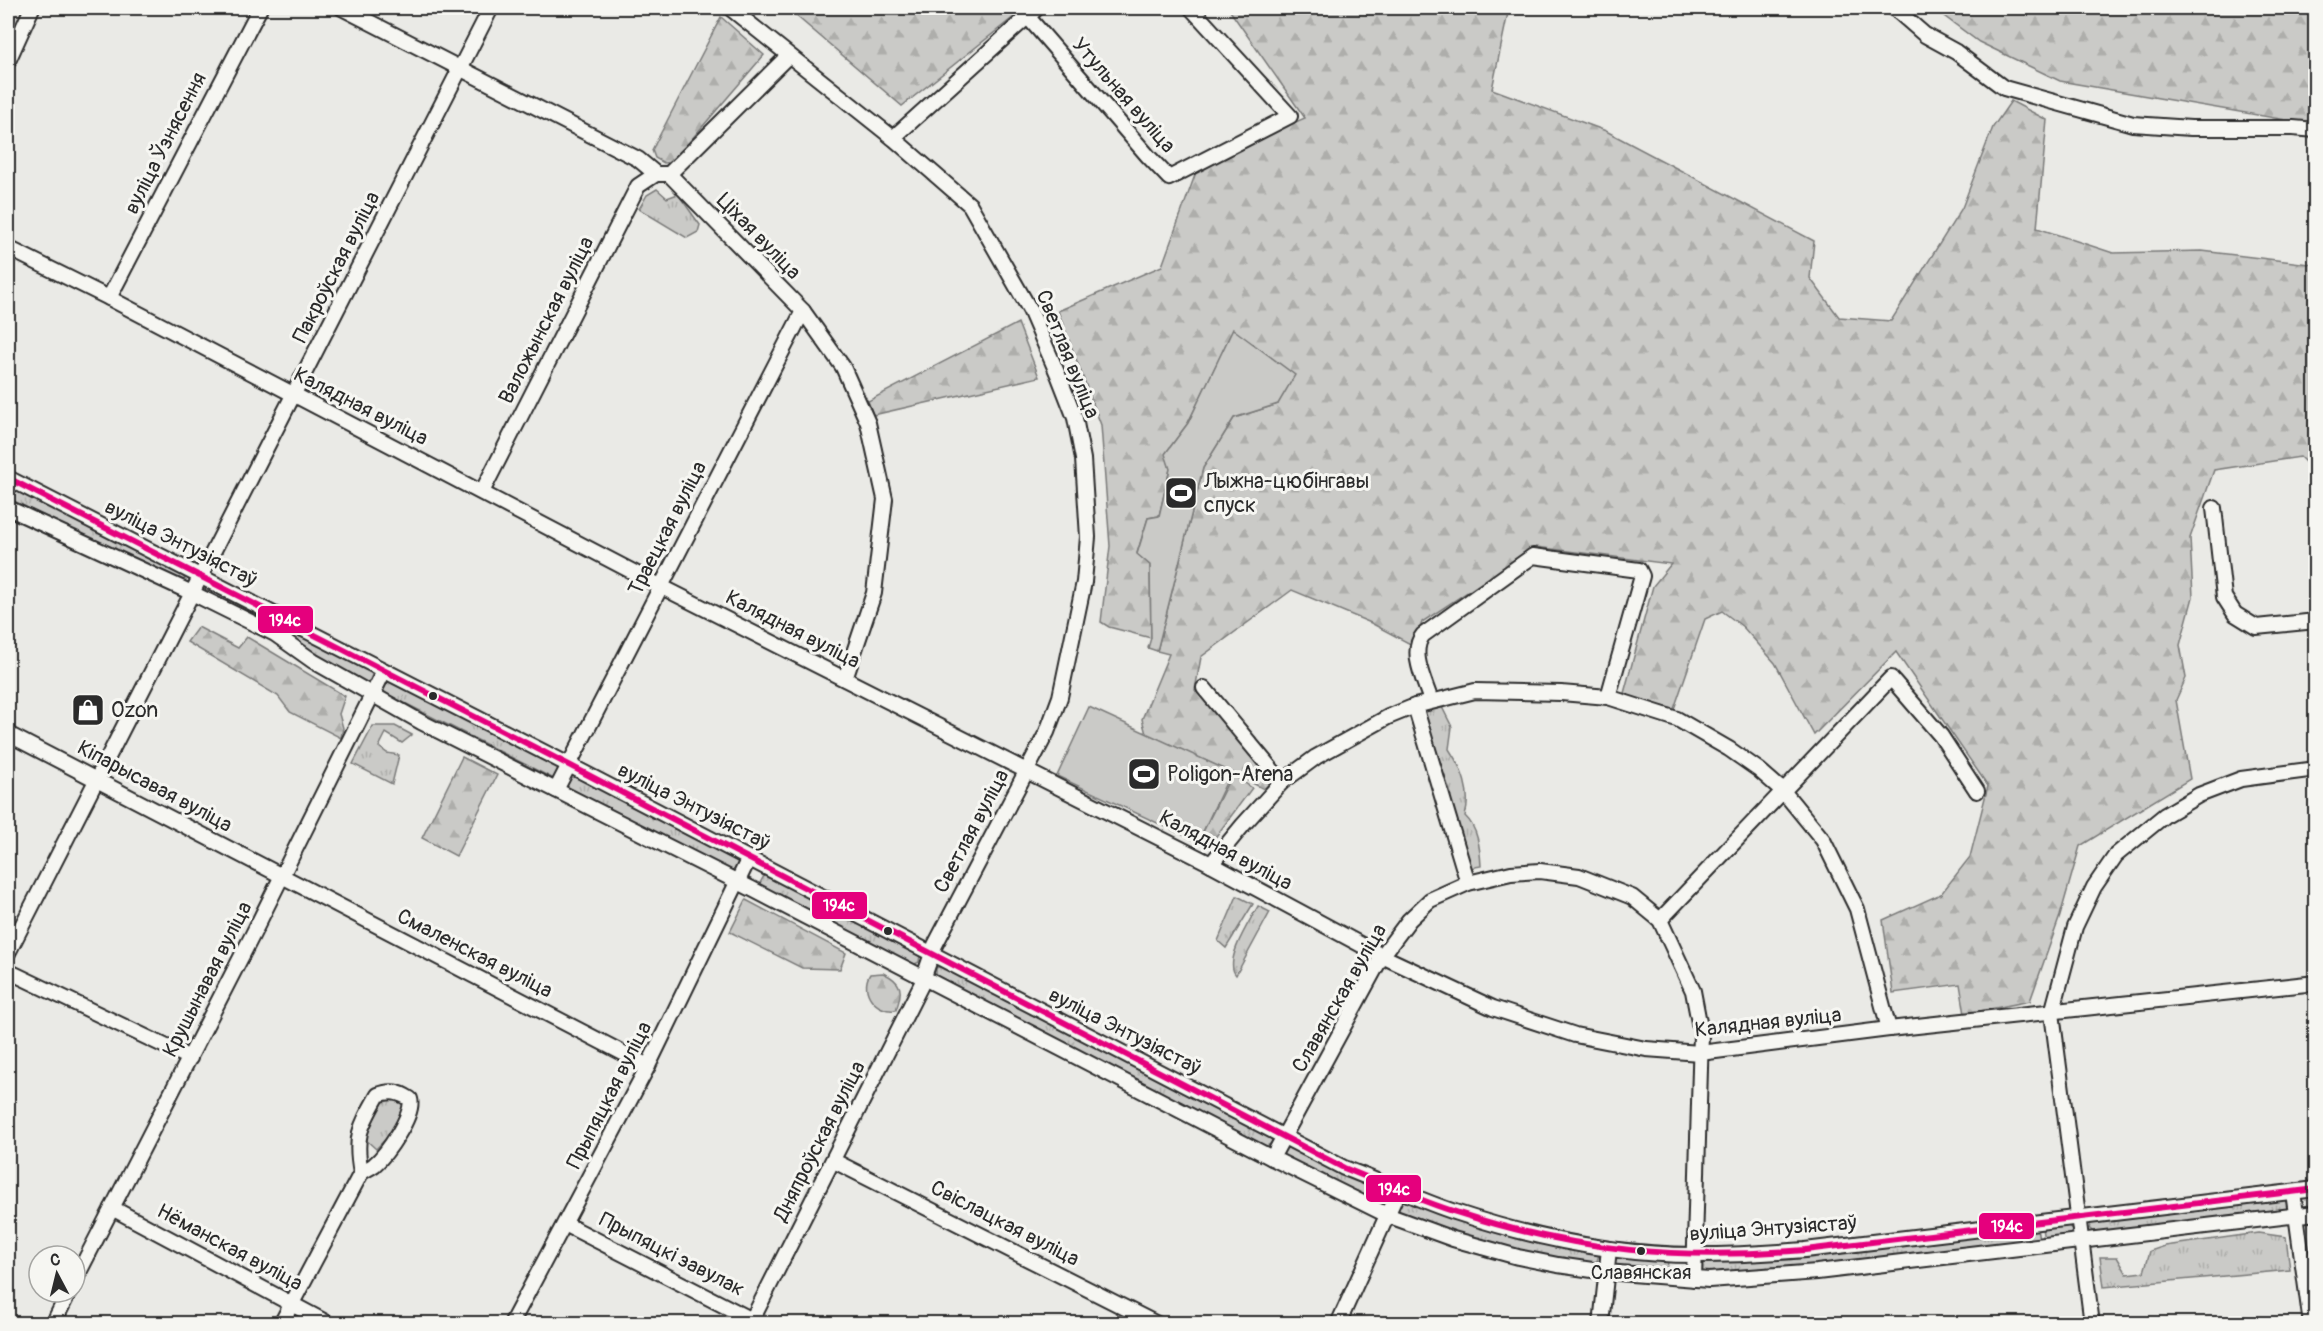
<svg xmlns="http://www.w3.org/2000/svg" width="2323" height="1331" font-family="Pangolin,sans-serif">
<defs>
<pattern id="grass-tufts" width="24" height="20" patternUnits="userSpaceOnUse" patternTransform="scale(1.5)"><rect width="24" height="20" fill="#cacac7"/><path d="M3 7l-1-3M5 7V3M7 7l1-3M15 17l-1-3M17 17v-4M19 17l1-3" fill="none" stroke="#aeaeab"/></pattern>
<pattern id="forest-firs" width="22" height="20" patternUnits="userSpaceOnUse" patternTransform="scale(1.5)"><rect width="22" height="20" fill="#cacac7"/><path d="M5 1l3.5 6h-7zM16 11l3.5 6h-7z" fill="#aeaeab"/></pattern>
</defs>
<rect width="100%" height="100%" fill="#eaeae6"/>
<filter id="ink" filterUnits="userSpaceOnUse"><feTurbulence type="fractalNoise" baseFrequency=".0167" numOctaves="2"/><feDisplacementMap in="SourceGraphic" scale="12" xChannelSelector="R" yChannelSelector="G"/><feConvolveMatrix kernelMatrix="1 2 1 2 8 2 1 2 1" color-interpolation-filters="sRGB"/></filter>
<g filter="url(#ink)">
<g fill="url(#grass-tufts)" stroke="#7a7a79" stroke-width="1.5">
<path d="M657,189L667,198L678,194L700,225L698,232L687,238L639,209L647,195Z"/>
<path d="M8,486L184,576L185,580L181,581L104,546L8,498Z"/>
<path d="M211,588L370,671L372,675L369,682L361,683L208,594L207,591Z"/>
<path d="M388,680L560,767L554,779L385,693L382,687Z"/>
<path d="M1441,705L1452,727L1449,749C1462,768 1472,793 1465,816C1478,828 1480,848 1481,866L1470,868L1449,803L1451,794L1425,721L1424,712L1431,706Z"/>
<path d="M373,726H395L412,735L402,743L386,733L379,747L387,753L399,755L392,784L353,764Z"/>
<path d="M572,774L739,861L733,874L566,787L567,780Z"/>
<path d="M765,874L920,955L919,962L913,965L759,885Z"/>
<path d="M1237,896L1253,904L1226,948L1218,941Z"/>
<path d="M1258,906L1270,912L1236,975C1223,961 1250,921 1258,906Z"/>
<path d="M943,965L1272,1136V1143L1264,1148L936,976V968Z"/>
<path d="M389,1097L400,1101L406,1109L397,1127L376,1149L364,1138L373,1110L383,1098Z"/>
<path d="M1285,1145L1388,1192V1197L1381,1207L1284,1156L1282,1152Z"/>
<path d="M1400,1198L1451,1218L1531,1240L1599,1254L1596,1265L1529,1254L1449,1230L1394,1211Z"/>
<path d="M2286,1198L2287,1210L2093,1232L2089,1228L2092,1221Z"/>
<path d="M2066,1224L2073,1230L2068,1237L2044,1240L2042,1228Z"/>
<path d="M2037,1228L2039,1240C1927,1253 1815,1270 1702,1273L1699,1270L1701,1262L1819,1255Z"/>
<path d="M2258,1233L2286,1237L2290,1270L2104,1287L2100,1257H2117L2127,1274L2144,1272L2150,1251L2165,1246Z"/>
<path d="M1617,1256L1668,1260L1667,1272L1611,1265L1612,1258Z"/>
</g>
<g fill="url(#forest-firs)" stroke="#7a7a79" stroke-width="1.5">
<path d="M787,8H1025L902,106Z"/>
<path d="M1228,8H1509L1492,89L1606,131L1814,241L1810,278L1839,317L1891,321L1962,208L1993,127L2011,101L2047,120L2037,228L2113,253L2202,251L2309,264L2315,261V472L2300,457L2214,470L2190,538L2193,597L2180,645L2186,678L2176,700L2190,779L2080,846L2060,916L2030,1001L1965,1014L1960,984L1893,993L1883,920L1941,894L1970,857L1988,786L1896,652L1814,735L1775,663L1743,627L1722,611L1705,619L1674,709L1623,697L1653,586L1671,564L1536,547L1422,622L1414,646L1371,623L1292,590L1201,657L1195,690L1274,778L1264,789L1231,772L1146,734L1142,719L1169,654L1157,651L1203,468L1234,418L1278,404L1233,330L1188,423L1166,453L1170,469L1159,516L1148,518L1137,553L1150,565L1151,638L1109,627L1101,622L1110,546L1101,425L1058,311L1162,266L1199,164L1305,118Z"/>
<path d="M1933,8H2315V125L2060,81L1979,42Z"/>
<path d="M721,17L764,55L672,162L664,163L655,158L652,150Z"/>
<path d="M1018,323L1039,377L873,415L868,401Z"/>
<path d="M198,627L238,648L247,637L345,696L339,714L343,728L341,738L290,712L278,696L187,642Z"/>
<path d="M462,757L497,775L456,856L422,838Z"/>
<path d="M1232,774L1252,788L1208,847L1198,842Z"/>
<path d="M746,900L846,953L840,969L802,968L730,932Z"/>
<path d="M883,973C903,982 903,991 896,1010C876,1013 859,991 870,974Z"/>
</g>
<g fill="#cacac7" stroke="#7a7a79" stroke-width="1.5">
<path d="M1233,329L1295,375L1278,404L1234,418L1203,468L1157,651L1148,648L1151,638L1150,565L1137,554L1148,518L1159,516L1170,469L1165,454L1188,423Z"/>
<path d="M1089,707L1231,772L1198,842L1057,776Z"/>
</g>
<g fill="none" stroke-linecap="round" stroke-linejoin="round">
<g stroke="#2b2b2b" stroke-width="18">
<g id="minor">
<path d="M342,8L638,159L656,174H669L803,311L843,367L868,423L885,499L874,593L845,679"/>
<path d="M730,8L893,138L970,205L1030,310L1059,377L1075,418L1083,459L1088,537L1084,582L1060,697L1047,732L935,945L921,985L750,1324"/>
<path d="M1894,8L1925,35L1956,52L2004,88L2133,124L2191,128H2293L2316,130"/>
<path d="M1027,16L1148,156L1169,178L1290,116L1191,8"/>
<path d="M8,61L32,8"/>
<path d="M893,138L1037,8"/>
<path d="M669,174L788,56"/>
<path d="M8,248L109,298L660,586L1211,864L1382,956L1493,1008L1575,1035L1646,1049L1700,1053L1889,1029L2316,983"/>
<path d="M109,298L260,8"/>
<path d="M8,478L569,765L1344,1168C1382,1182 1420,1201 1458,1213C1534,1238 1616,1255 1696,1255C1732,1255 1769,1253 1805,1250L2316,1189"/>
<path d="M482,492L638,186L656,174"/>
<path d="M8,508L192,593L275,634L313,661L421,722L752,889L1272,1158L1387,1215L1453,1239L1518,1257L1558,1265L1606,1272L1709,1280L1817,1272L2316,1213"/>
<path d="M2214,508L2224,597L2235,614L2256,627L2316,621"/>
<path d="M1204,688L1282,782"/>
<path d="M1431,701C1425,682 1409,652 1423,635L1533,556L1639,570L1642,576L1608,697"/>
<path d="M1415,706L1468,883"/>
<path d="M8,734L648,1066"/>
<path d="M556,790L803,311"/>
<path d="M1211,864L1243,825L1282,782L1316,757L1388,717L1415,706L1475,691L1561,693L1608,697L1677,719L1729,749L1759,770L1783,791L1823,840L1857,909L1889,1029"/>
<path d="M1660,920L1891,678L1941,736L1977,791"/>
<path d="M8,953L491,8"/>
<path d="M8,971L190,1058"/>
<path d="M1272,1158L1382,956L1409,920L1430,900L1468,883L1511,873L1540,871L1579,876L1632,897L1660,920L1693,991L1701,1033L1694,1279"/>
<path d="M834,1161L1157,1324"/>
<path d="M2293,1192L2311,1324"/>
<path d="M112,1208L329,1324"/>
<path d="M565,1224L758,1323"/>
<path d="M75,1280L253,934L384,671"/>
<path d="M53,1324L69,1292"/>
<path d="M281,1324L361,1173C365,1170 370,1168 374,1165C386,1155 415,1114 410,1099C399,1092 391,1090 378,1095C360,1127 354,1136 361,1173"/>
<path d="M511,1324L648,1066L749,858"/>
<path d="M1338,1324L1399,1189"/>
<path d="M1601,1324L1609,1249"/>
<path d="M2092,1324L2052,1013L2075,927L2094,887L2116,855L2165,815L2199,795L2241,779L2316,769"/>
</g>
</g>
<use href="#minor" stroke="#f6f6f2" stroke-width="14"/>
<g stroke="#f6f6f2" stroke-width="10">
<path id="bus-1" d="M8,478L569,765L1344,1168C1382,1183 1419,1201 1459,1213C1579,1252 1680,1260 1805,1250L2316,1189"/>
</g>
<use href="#bus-1" stroke="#e5007d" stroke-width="6"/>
</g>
</g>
<defs>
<g id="stadium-square" transform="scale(1.725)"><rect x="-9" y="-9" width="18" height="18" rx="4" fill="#2b2b2b" stroke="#f6f6f2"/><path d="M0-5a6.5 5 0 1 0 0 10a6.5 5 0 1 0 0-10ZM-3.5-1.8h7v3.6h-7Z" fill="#fff"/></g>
<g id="shop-square" transform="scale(1.725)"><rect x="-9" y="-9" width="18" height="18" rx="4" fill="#2b2b2b" stroke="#f6f6f2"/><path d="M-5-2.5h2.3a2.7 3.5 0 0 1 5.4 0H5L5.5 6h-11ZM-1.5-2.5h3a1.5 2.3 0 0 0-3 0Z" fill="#fff"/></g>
</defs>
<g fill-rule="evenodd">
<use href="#stadium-square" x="1181" y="493"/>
<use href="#shop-square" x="88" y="710"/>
<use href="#stadium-square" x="1144" y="774"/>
</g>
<g fill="#2b2b2b" stroke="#f6f6f2" stroke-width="2">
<circle cx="433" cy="696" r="5"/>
<circle cx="888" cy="931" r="5"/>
<circle cx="1641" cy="1251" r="5"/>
</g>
<g text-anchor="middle" stroke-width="6" stroke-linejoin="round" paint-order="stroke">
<g font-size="20" fill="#2b2b2b" stroke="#f6f6f2">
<text x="1641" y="1279">Славянская</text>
</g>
<g font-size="21" fill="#2b2b2b" stroke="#f6f6f2">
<text transform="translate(1124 95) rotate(49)" y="7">Утульная вуліца</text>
<text transform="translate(165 143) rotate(-63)" y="7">вуліца Ўзнясення</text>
<text transform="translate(759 236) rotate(46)" y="7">Ціхая вуліца</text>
<text transform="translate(336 267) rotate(-63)" y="7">Пакроўская вуліца</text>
<text transform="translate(546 320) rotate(-63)" y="7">Валожынская вуліца</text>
<text transform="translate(1068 354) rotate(68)" y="7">Светлая вуліца</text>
<text transform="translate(361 406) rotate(27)" y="7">Калядная вуліца</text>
<text transform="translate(667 528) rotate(-63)" y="7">Траецкая вуліца</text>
<text transform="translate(181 543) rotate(27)" y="7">вуліца Энтузіястаў</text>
<text transform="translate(793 629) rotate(27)" y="7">Калядная вуліца</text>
<text transform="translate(155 786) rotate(28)" y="7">Кіпарысавая вуліца</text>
<text transform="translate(694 806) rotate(27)" y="7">вуліца Энтузіястаў</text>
<text transform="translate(971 831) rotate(-62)" y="7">Светлая вуліца</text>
<text transform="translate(1226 850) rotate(28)" y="7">Калядная вуліца</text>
<text transform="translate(475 953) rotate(27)" y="7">Смаленская вуліца</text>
<text transform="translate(207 979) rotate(-63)" y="7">Крушынавая вуліца</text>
<text transform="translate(1339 998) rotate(-60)" y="7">Славянская вуліца</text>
<text transform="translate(1768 1022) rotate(-6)" y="7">Калядная вуліца</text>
<text transform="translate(1125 1031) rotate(27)" y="7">вуліца Энтузіястаў</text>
<text transform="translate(609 1095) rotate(-63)" y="7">Прыпяцкая вуліца</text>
<text transform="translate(819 1141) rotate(-63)" y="7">Дняпроўская вуліца</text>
<text transform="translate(1005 1223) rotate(27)" y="7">Свіслацкая вуліца</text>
<text transform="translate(1773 1228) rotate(-4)" y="7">вуліца Энтузіястаў</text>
<text transform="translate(230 1247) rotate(28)" y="7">Нёманская вуліца</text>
<text transform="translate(672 1254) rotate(27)" y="7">Прыпяцкі завулак</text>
</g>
<g font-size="21" fill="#2b2b2b" stroke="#f6f6f2" text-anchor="start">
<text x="1204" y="488">Лыжна-цюбінгавы<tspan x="1204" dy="24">спуск</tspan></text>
<text x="111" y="717">Ozon</text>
<text x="1167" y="781">Poligon-Arena</text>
</g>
</g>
<g stroke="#f6f6f2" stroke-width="2">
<rect x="257" y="605" width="57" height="29" rx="6" fill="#e5007d"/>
<rect x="811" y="891" width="57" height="29" rx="6" fill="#e5007d"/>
<rect x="1365" y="1174" width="57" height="29" rx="6" fill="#e5007d"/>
<rect x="1978" y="1212" width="57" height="28" rx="6" fill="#e5007d"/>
</g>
<g font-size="16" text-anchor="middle" font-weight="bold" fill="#fff">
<text x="285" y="626">194с</text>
<text x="839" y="911">194с</text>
<text x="1394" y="1195">194с</text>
<text x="2007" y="1232">194с</text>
</g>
<rect width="2323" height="1331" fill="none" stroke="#f6f6f2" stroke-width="30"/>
<rect x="15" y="15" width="2293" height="1301" fill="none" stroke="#2b2b2b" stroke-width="2" filter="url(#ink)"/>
<g transform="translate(57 1274) rotate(353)"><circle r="28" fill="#f6f6f2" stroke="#a5a5a2" stroke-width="1.5"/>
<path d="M0-4.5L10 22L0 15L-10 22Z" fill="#2b2b2b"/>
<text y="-9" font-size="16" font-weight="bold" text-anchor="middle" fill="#2b2b2b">С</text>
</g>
</svg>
